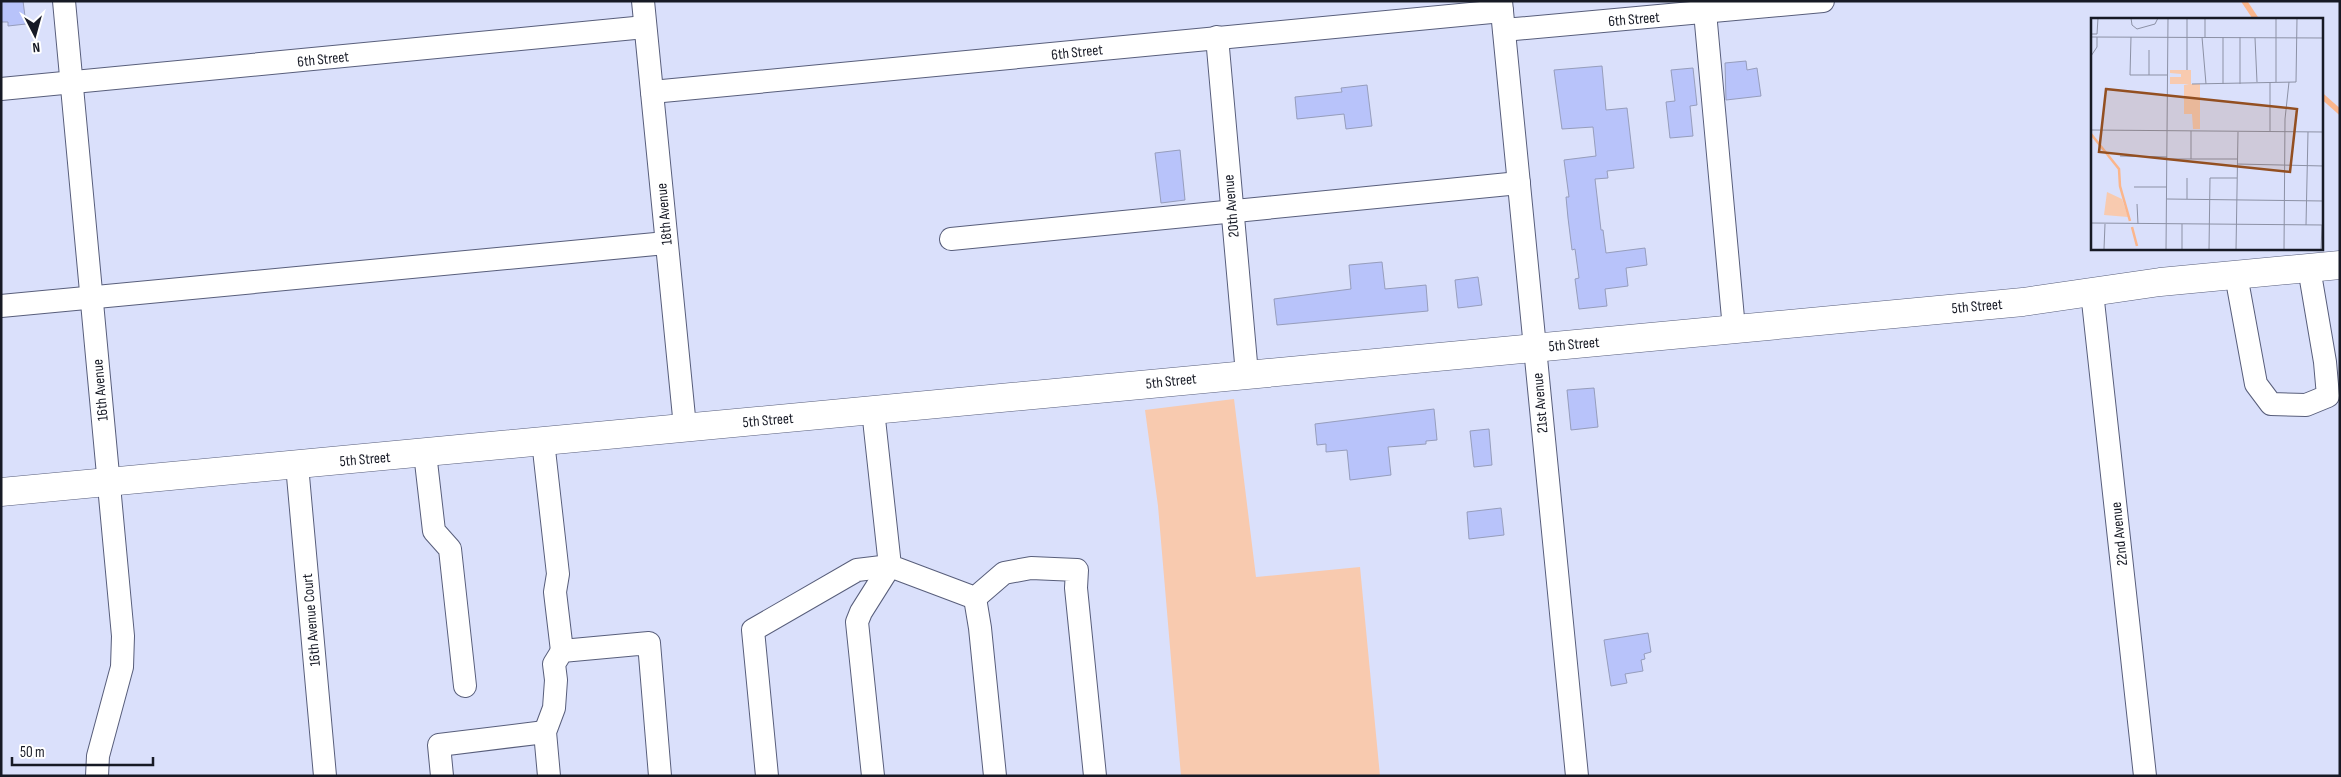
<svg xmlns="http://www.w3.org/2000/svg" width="2341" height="777" font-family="'Sofia Sans Condensed',sans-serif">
<rect width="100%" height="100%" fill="#dae0fb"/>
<path fill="#f8caaf" d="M1234,399L1256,577L1360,567L1380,776H1181L1158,506L1145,410Z"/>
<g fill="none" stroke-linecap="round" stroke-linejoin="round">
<g stroke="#fbb68c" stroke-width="5.5">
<path d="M2244,1L2256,19"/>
<path d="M2322,96L2340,112"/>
</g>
</g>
<g fill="#b8c3fa" stroke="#969dbc">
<path d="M1,1H23L26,24L8,26V22H1Z"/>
<path d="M1746,61L1747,70L1757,68L1761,96L1726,100L1725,63Z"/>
<path d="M1602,66L1606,110L1627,108L1634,168L1607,171L1608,178L1595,179L1601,230H1603L1606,253L1645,248L1647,265L1626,268L1628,286L1605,289L1607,306L1579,309L1575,279L1579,278L1575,249L1572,250L1568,218L1566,197H1569L1564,160L1596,156L1593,127L1562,129L1554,70Z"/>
<path d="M1693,68L1697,105L1690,106L1693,136L1670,138L1666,102L1675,101L1671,70Z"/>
<path d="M1367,85L1372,126L1346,129L1344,114L1297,119L1295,97L1342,92L1341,88Z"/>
<path d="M1180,150L1185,200L1161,203L1155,153Z"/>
<path d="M1382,262L1385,289L1426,285L1428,311L1277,325L1274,299L1351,289L1349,265Z"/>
<path d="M1478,277L1482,305L1458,308L1455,280Z"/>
<path d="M1594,388L1598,427L1571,430L1567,390Z"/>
<path d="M1434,409L1437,440L1426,441V444L1388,447L1391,475L1350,480L1347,450L1326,452V444L1317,445L1315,424Z"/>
<path d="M1489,429L1492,465L1474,467L1470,431Z"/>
<path d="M1501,508L1504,535L1469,539L1467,512Z"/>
<path d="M1648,633L1651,652L1644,654L1645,659L1641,660L1643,671L1625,674L1627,683L1611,686L1604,640Z"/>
</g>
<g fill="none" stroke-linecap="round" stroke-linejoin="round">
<g stroke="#585e7b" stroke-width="24">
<g id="minor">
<path d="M64,1L123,636L122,667L98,756L97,776"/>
<path d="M643,1L685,427"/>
<path d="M1501,1L1577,776"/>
<path d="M1705,12L1734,329"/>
<path d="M1504,30L1823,1"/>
<path d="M1217,37L1247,374"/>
<path d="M1,89L645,27"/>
<path d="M652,92L1502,11"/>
<path d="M951,239L1519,183"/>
<path d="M2236,275L2256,384L2271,404L2306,405L2328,396L2325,362L2309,268"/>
<path d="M2092,292L2145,776"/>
<path d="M1,306L666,243"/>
<path d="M873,410L890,566L975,598L1004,573L1031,568L1077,570L1076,588L1095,776"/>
<path d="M543,441L558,574L555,592L562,651"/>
<path d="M425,453L434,531L450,549L465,686"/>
<path d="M297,465L325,776"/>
<path d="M975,598L980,628L995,776"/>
<path d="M442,776L439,745L545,732"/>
<path d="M549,776L545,732L554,708L556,680L554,664L562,651L649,643L660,776"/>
<path d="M767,776L753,630L857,570L890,566"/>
<path d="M873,776L857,622L861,612L890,566"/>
</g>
</g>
<g stroke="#585e7b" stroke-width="29">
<path id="major" d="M1,492L2023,302L2160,282L2340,265"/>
</g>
<use href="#minor" stroke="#fff" stroke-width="22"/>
<use href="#major" stroke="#fff" stroke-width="28"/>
</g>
<g text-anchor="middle" stroke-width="4.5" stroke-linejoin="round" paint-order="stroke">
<g font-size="15" fill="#171a25" stroke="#fff">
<text transform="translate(1634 19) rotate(-5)" y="5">6th Street</text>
<text transform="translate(1077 52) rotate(-6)" y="5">6th Street</text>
<text transform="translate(323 59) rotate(-6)" y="5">6th Street</text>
<text transform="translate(1231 206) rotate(-95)" y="5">20th Avenue</text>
<text transform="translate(664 214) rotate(-95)" y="5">18th Avenue</text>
<text transform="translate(1977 306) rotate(-5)" y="5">5th Street</text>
<text transform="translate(1574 344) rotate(-5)" y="5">5th Street</text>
<text transform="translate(1171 381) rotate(-6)" y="5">5th Street</text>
<text transform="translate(100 390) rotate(-95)" y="5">16th Avenue</text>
<text transform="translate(1540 403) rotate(-95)" y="5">21st Avenue</text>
<text transform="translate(768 420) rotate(-5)" y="5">5th Street</text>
<text transform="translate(365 459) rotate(-5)" y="5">5th Street</text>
<text transform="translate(2119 534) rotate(-96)" y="5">22nd Avenue</text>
<text transform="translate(311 620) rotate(-95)" y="5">16th Avenue Court</text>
</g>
</g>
<g transform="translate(2091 18)">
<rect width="232" height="232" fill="#dae0fb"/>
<path d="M79,52H100V66H109V111H102L101,96H93V67L98,66H79V59H90V56L79,55ZM16,174L31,181L37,199L13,197Z" fill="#f8caaf"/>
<path fill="none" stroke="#fbb68c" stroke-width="2.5" d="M0,116L28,151L29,168L39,203M41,209L46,228"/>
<path fill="none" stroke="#8c91a5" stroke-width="1" d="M40,0L41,7L46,11L64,6L67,0M96,0V52M0,16H6L7,0M0,19L233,20M40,19L39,57H77M111,19L115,66M114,19V0M132,19V66M164,20L166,64M0,38L6,29V19M58,57V32M185,64V0M101,66L205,64L206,0M149,66V19M0,112L233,114M179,114V64M29,138L76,139M76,141H146M100,141V113M146,146L233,148M43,169H76M76,181L233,183M96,181V160M46,186L47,206M0,205L233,207M215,207L217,114M13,231L14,206M6,232H202M75,232L77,0M91,232V206M118,232L119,160H146M145,232L147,114M193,232L194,101L198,64M230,232L231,207"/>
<path fill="#934f21" fill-opacity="0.15" stroke="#934f21" stroke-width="2.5" d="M15,71L206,91L199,154L8,134Z"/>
<rect width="232" height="232" fill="none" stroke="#171a25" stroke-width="2.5"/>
</g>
<rect width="2341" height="777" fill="none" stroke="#171a25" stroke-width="5"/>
<g transform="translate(35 35) rotate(174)" stroke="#ffffff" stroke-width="4" paint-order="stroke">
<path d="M0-4L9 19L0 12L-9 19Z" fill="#171a25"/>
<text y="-8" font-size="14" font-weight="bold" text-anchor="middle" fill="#171a25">N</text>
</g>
<path d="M12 757v8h141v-8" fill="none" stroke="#171a25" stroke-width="2.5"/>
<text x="20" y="757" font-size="15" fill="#171a25" stroke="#ffffff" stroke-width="4" paint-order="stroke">50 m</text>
</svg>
